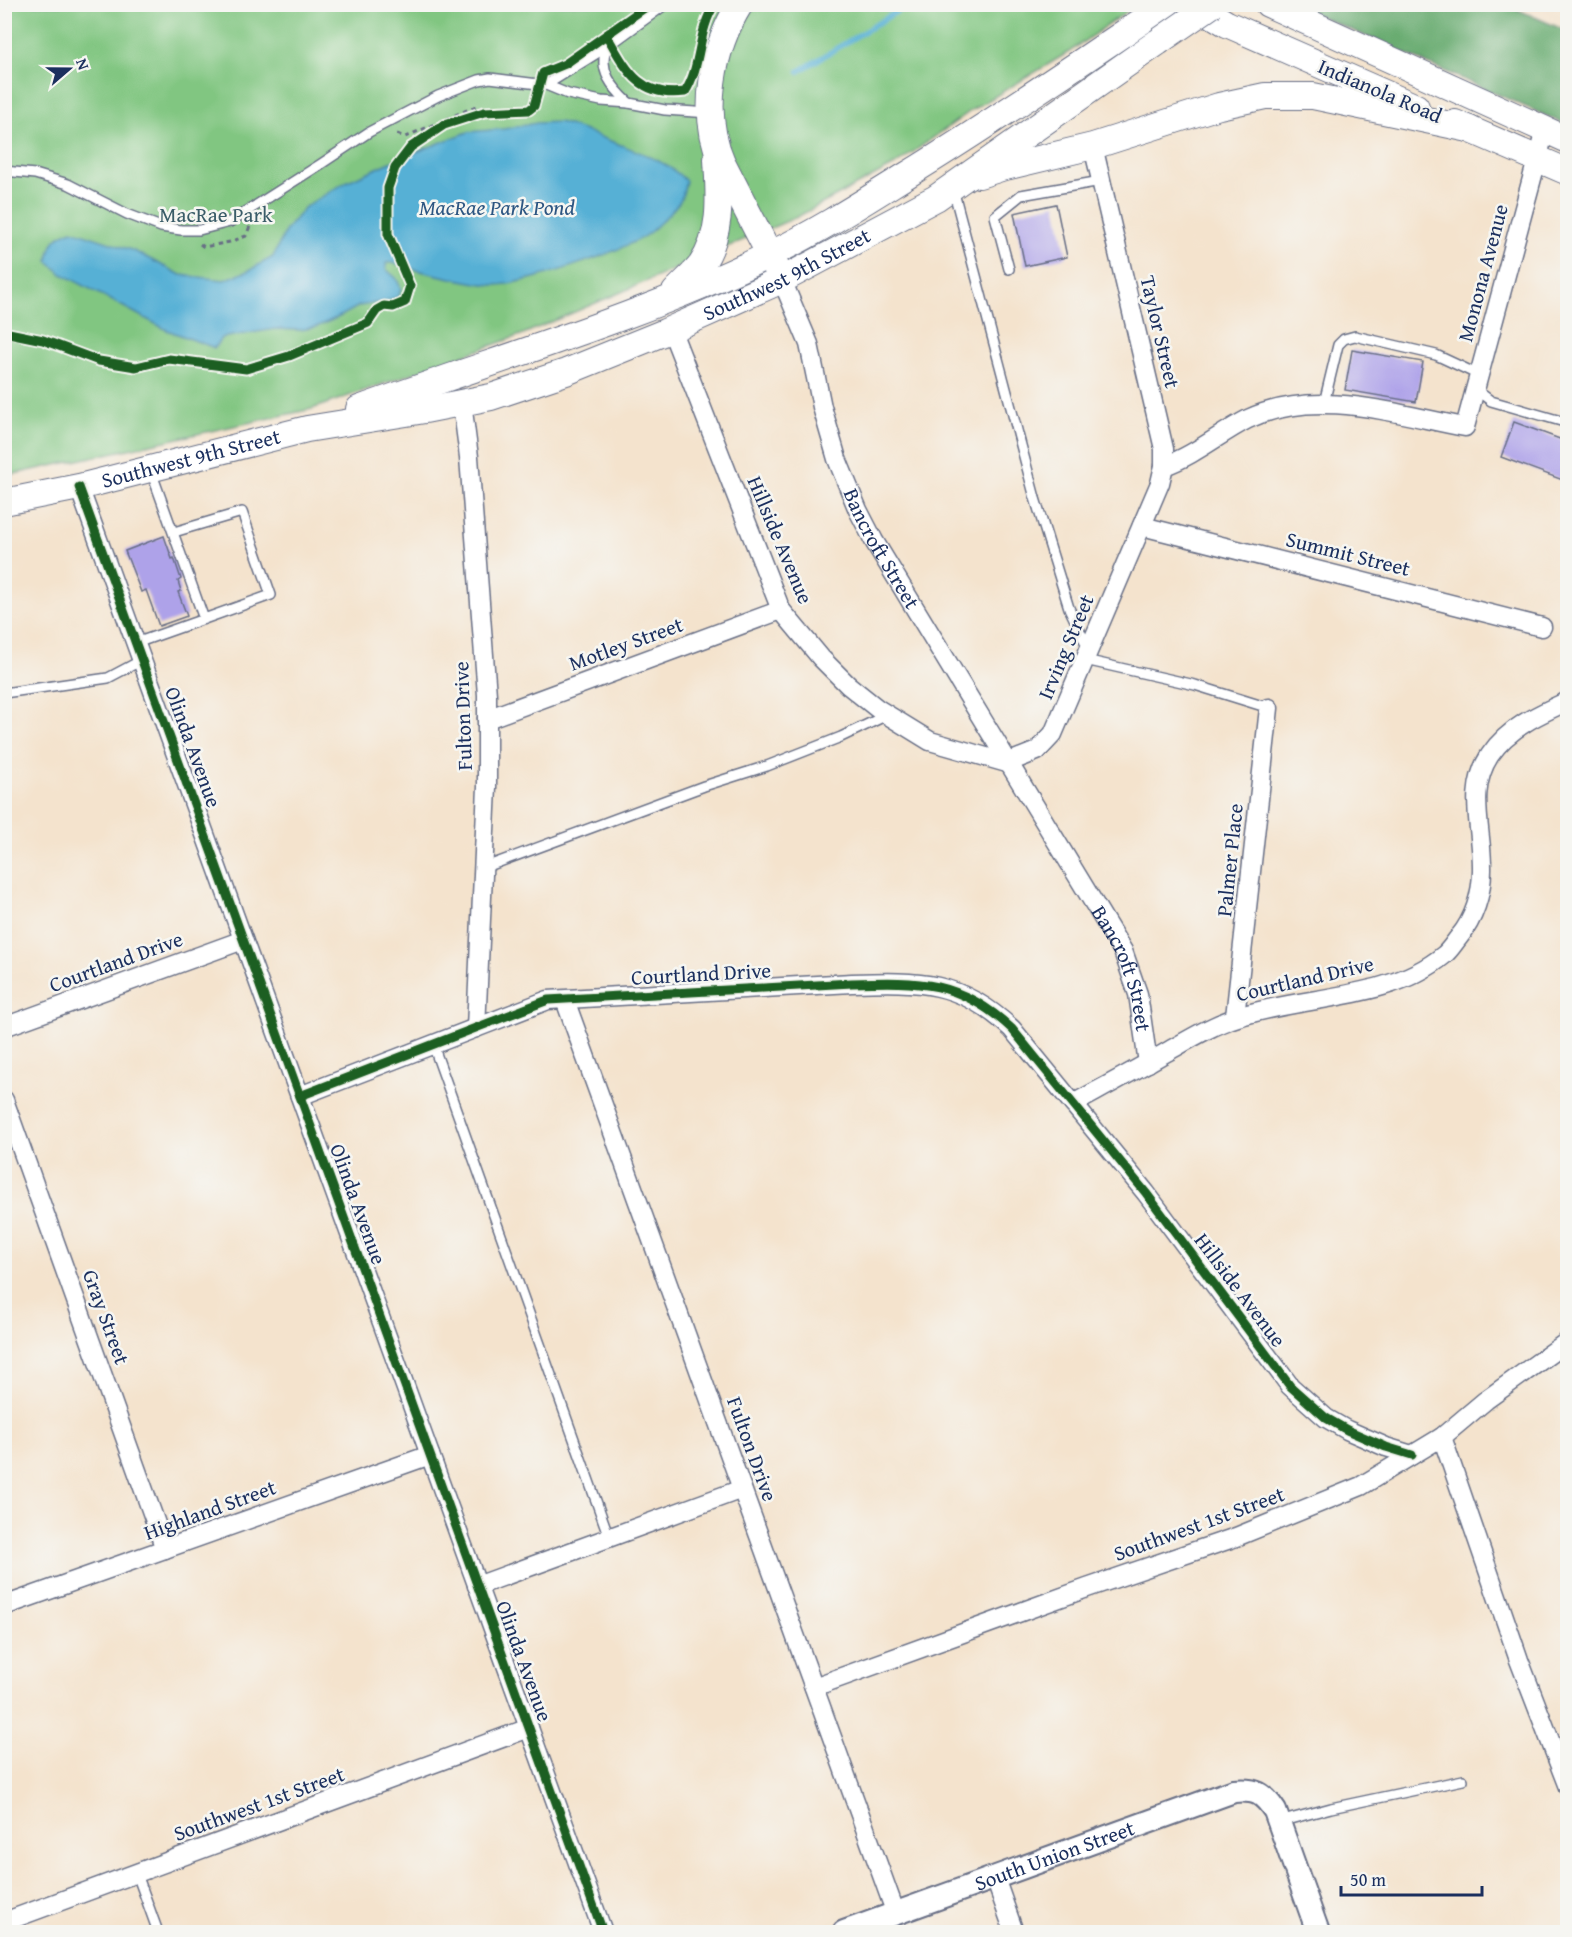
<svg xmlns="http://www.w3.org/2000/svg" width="1572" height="1937" font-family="'Gentium Book Plus',serif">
<rect width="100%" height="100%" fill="#f6f6f2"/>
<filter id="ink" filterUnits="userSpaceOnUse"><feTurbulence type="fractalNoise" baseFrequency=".0167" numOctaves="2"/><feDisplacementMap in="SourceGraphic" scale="12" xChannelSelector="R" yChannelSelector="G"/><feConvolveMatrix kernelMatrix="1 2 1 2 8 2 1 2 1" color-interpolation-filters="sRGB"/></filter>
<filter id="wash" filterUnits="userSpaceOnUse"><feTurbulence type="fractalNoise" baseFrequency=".008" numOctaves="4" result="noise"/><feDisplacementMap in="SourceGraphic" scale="24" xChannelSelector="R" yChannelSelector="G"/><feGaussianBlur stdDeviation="1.35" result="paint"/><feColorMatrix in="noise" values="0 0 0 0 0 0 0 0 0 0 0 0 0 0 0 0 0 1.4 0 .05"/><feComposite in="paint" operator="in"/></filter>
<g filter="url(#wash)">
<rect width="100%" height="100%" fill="#f4e3cd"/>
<path fill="#81c681" stroke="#4e7a70" stroke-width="1.5" d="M5,5H1136L1069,52L972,110L895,165L797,217L521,335L312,409L5,476Z"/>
<path fill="#68ab6f" stroke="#426d66" stroke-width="1.5" d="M1295,5H1507L1567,31V125Z"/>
<path fill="#57b0d5" stroke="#39709a" stroke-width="1.5" d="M559,122C576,127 591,133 608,140C635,151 665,159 686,181C684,186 684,193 681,199C677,207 657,226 650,232C628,250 521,286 494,285C468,283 442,276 417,270C406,268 396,261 386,263V269L396,278L401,288L399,296L387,301L359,306L341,316L316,327L300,330L275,329L221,338L215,348L167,330L62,274L48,261C51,242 54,237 72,230L134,251L181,275L224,280L248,271L273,257L286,230L305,207L346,182L393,161L468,132L504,129L537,123Z"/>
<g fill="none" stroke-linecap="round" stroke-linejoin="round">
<path stroke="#57b0d5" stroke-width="5" d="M798,72L909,4"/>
</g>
<g id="blocks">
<g fill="#aea2e9">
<path d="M1056,204L1067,257L1025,266L1014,213Z"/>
<path d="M1352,350L1423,362L1416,402L1345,390Z"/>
<path d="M1514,422L1568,442V482L1501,457Z"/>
<path d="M164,536L172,559L174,558L181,579L178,581L181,591L178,592L187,616L159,626L146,590L141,592L125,551Z"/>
</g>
</g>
</g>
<g filter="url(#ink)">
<use href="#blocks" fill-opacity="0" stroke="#676e85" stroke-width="1.5"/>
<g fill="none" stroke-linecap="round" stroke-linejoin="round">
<g stroke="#676e85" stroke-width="12">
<g id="service">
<path d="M546,85L607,47"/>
<path d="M629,103C613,88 597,70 607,47L666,4"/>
<path d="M4,171L35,174L68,184L127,214L161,227L181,230H199L230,222L321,164L369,132L438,96L479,80L490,78L546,85L568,94L601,101L629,103L665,110L710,113"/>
<path d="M953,189L1035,498L1069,608L1089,650"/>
<path d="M1009,269L995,216L1021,195L1101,181"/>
<path d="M1475,389L1491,401L1568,423"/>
<path d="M1324,403L1338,345L1344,339L1355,336L1436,355L1479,375"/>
<path d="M151,471L204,619L271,595L242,512L174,532"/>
<path d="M136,643L204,619"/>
<path d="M1085,660L1195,685L1269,708"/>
<path d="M4,693L108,678L142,660"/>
<path d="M483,868L704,786L767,766L841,737L887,715"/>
<path d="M433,1045L609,1537"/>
<path d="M1279,1822L1331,1808L1463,1780"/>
<path d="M137,1874L158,1932"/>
</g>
</g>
<g stroke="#676e85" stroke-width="21">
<g id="minor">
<path id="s1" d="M782,280L809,344L822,407L837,459L858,510L874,541L1123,951L1138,994L1148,1063"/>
<path d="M671,329L781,610L821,658L848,685L878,709L930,741L1007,763L1037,751L1053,734L1160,483L1164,466V449L1093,146"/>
<path d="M462,403L469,457L487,695V787L476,1028"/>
<path d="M1164,466C1195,455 1219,434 1248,419C1317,387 1395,414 1465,427L1545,130"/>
<path d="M79,487L603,1932"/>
<path d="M1142,526L1542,627"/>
<path d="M487,719L781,610"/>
<path d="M565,1000L896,1914"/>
<path d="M1235,1017L1269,708"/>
<path d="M4,1027L243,940"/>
<path d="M300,1096L548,1000L852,983C920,981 960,980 1012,1029L1146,1193L1290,1386L1326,1418L1347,1430L1386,1447L1412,1455"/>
<path d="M4,1100L165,1549"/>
<path d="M1073,1104C1104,1087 1134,1071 1165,1053C1188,1040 1212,1025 1238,1017C1303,995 1389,1001 1444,955C1450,950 1454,943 1459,937C1474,919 1482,894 1482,870C1483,830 1466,791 1490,755C1508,728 1539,714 1568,701"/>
<path d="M1442,1437L1519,1660L1568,1787"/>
<path d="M477,1586L742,1489"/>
<path d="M4,1606L430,1455"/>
<path d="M814,1687L1087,1588L1236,1537L1361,1486L1442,1437L1486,1400L1568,1341"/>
<path d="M995,1878L1014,1932"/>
<path d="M4,1922L529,1728"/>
</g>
</g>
<g stroke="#676e85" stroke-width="26">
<g id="tertiary">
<path id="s2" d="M844,1932L1234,1791C1256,1789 1263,1793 1275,1811L1318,1932"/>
</g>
</g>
<g stroke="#676e85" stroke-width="28">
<g id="secondary">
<path d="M740,4C712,49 700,113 722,162L777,269"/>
<path d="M1194,4L1227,24L1416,107"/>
<path d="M1268,4L1568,140"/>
<path d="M1455,123L1568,172"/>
<path d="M979,175L1001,168L1093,146L1219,106L1265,96H1313L1469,129"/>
<path d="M675,292C683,283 694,274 701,265C723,233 719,195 717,159"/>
<path d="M359,409C496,359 637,319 769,255C817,232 862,203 907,175C995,121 1081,62 1167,4"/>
<path id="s3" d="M4,502L79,487L307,429L425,410L491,397L566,372L665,332L782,280L936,198L1158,42"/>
</g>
</g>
<g stroke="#676e85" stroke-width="3" stroke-dasharray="4.5 4.5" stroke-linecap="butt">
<path d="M397,134L405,137L476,106"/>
<path d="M200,244L204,247L230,242L246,236L250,226"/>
</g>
<use href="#service" stroke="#fff" stroke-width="9"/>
<use href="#minor" stroke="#fff" stroke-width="18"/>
<use href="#tertiary" stroke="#fff" stroke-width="22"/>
<use href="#secondary" stroke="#fff" stroke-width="26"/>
<g stroke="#676e85" stroke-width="28" stroke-linecap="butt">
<path id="secondary-bridge" d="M1158,42L1213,4"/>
</g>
<use href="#secondary-bridge" stroke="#fff" stroke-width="26"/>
<g stroke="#f6f6f2" stroke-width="13">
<g id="cycleway">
<path d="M607,36C627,71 640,98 685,92C702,66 697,31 715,4"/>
<path d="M4,332L43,340L99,361L136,367L169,359L246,369L289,356L368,323L377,310L384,306L393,307L405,302L410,286L388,234V188L395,168L411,147L444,125L484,112L529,110L534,106L543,73L565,64L650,4"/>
<path d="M79,487L603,1932"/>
<path d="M300,1096L548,1000L852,983C920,981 960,980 1012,1029L1146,1193L1290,1386L1326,1418L1347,1430L1386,1447L1412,1455"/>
</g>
</g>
<use href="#cycleway" stroke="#1b5e20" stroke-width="9"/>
</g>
</g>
<g text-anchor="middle" stroke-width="5" stroke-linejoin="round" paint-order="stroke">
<g font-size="21" fill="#1b2f5e" stroke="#f6f6f2">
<text transform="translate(1380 91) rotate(23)" y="7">Indianola Road</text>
<text transform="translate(1483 273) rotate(-75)" y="7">Monona Avenue</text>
<text dy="7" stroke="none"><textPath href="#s3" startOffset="819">Southwest 9th Street</textPath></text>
<text transform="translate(1160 332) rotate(77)" y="7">Taylor Street</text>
<text dy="7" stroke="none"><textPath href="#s3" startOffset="192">Southwest 9th Street</textPath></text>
<text transform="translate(780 540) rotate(67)" y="7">Hillside Avenue</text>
<text dy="7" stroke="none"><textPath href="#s1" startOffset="288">Bancroft Street</textPath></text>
<text transform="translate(1348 554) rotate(14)" y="7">Summit Street</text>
<text transform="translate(626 644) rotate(-20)" y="7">Motley Street</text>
<text transform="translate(1066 647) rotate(-67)" y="7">Irving Street</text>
<text transform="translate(463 716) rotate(-92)" y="7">Fulton Drive</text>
<text transform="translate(193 747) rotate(70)" y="7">Olinda Avenue</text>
<text transform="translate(1230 860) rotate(-84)" y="7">Palmer Place</text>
<text transform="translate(116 962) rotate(-20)" y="7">Courtland Drive</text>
<text dy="7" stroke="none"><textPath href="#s1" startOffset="774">Bancroft Street</textPath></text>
<text transform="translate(701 974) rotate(-3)" y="7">Courtland Drive</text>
<text transform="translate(1305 979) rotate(-13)" y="7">Courtland Drive</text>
<text transform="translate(358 1204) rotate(70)" y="7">Olinda Avenue</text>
<text transform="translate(1240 1290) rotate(53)" y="7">Hillside Avenue</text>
<text transform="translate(106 1317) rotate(70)" y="7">Gray Street</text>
<text transform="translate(752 1449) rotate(70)" y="7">Fulton Drive</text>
<text transform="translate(210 1510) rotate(-20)" y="7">Highland Street</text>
<text transform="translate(1199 1524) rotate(-20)" y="7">Southwest 1st Street</text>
<text transform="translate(524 1661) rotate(70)" y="7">Olinda Avenue</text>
<text transform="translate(259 1804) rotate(-20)" y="7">Southwest 1st Street</text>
<text dy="7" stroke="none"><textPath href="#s2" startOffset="224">South Union Street</textPath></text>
</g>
<g font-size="21" fill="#3a5c68" stroke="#f6f6f2">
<text x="216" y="222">MacRae Park</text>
</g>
<g font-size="22" font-style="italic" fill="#2d5682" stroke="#f6f6f2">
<text x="497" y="215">MacRae Park Pond</text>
</g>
</g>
<rect width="1572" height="1937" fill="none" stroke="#f6f6f2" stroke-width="24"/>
<g transform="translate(69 69) rotate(70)" stroke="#f6f6f2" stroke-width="4.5" paint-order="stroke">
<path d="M0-4.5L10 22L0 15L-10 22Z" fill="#1b2f5e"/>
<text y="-9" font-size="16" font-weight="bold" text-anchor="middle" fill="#1b2f5e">N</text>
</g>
<path d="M1341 1886v9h141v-9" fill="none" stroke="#1b2f5e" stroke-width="3"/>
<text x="1350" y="1886" font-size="18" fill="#1b2f5e" stroke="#f6f6f2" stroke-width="4.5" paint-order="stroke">50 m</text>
</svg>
